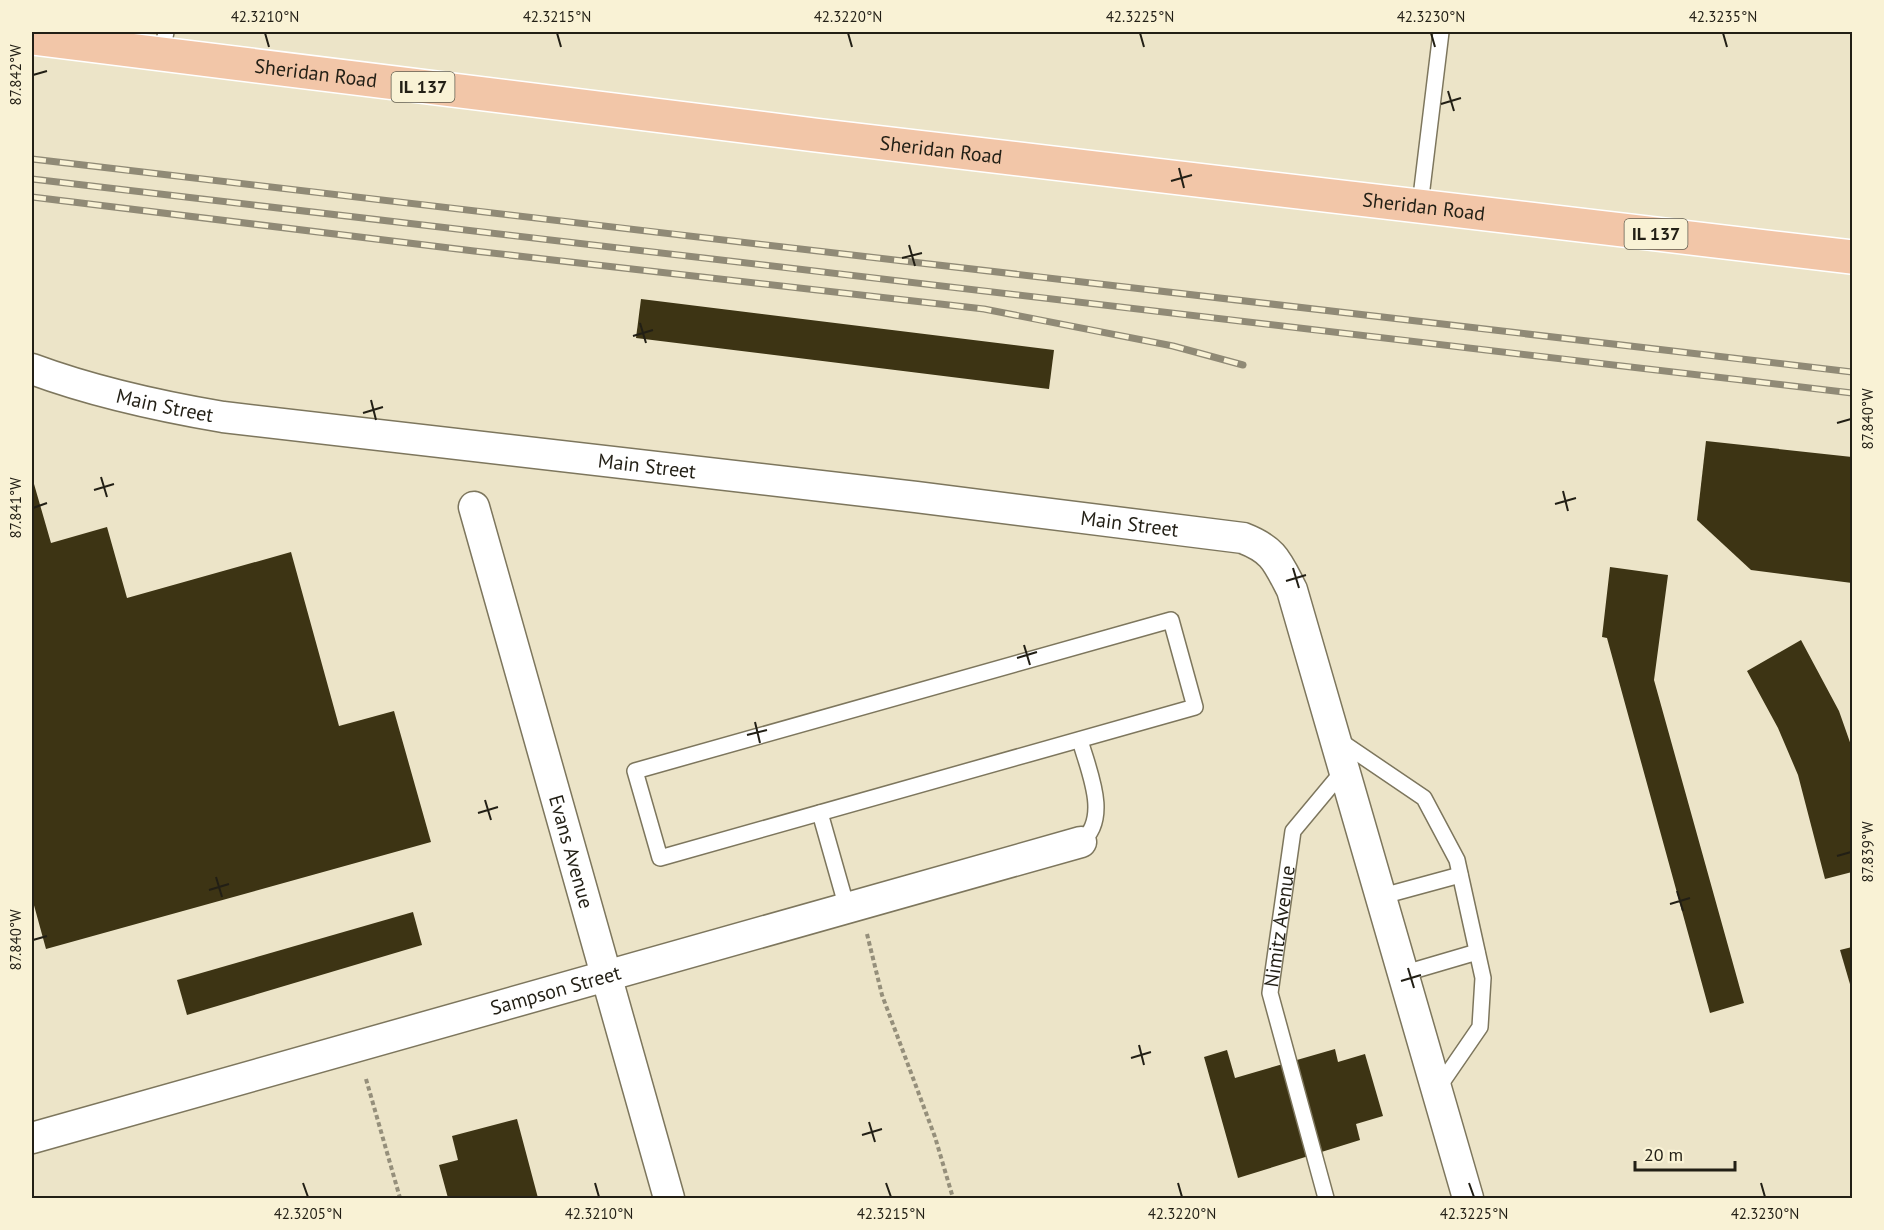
<svg xmlns="http://www.w3.org/2000/svg" width="1884" height="1230" font-family="'PT Sans',sans-serif">
<rect width="100%" height="100%" fill="#ece4c8"/>
<g fill="#3d3414">
<path d="M641,299L1054,350L1049,389L636,338Z"/>
<path d="M1706,441L1852,457V583L1751,570L1697,520Z"/>
<path d="M32,477L51,543L107,527L127,598L291,552L339,726L394,711L431,842L46,949L32,898Z"/>
<path d="M1610,567L1668,575L1654,680L1744,1003L1710,1013L1607,638L1602,637Z"/>
<path d="M1801,640L1839,711L1852,748V872L1825,879L1798,775L1778,728L1747,671Z"/>
<path d="M413,912L422,945L187,1015L177,980Z"/>
<path d="M1852,947V991L1840,950Z"/>
<path d="M1335,1049L1338,1062L1365,1054L1383,1116L1356,1124L1360,1140L1238,1178L1204,1057L1227,1050L1235,1078Z"/>
<path d="M517,1119L538,1198H448L439,1165L458,1160L452,1136Z"/>
</g>
<g fill="none" stroke-linecap="round" stroke-linejoin="round">
<g stroke="#7d765d" stroke-width="18">
<g id="lane">
<path d="M161,56L166,32"/>
<path d="M1420,205L1441,32"/>
<path d="M1171,620L1195,707L660,858L635,771Z"/>
<path d="M1337,739L1424,798L1457,860L1483,978L1480,1027L1436,1091"/>
<path d="M1080,740C1088,770 1111,818 1081,842"/>
<path d="M820,813L847,908"/>
<path d="M1379,897L1460,875"/>
<path d="M1402,974L1477,952"/>
<path id="s1" d="M1326,1198L1270,993L1293,831L1343,771"/>
</g>
</g>
<g stroke="#7d765d" stroke-width="33">
<g id="street">
<path id="s2" d="M32,369C94,392 158,406 223,417L916,497L1243,538C1274,550 1277,561 1292,590L1468,1198"/>
<path id="s3" d="M474,507L669,1198"/>
<path id="s4" d="M32,1138L1081,842"/>
</g>
</g>
<g stroke="#fff" stroke-width="36">
<g id="highway">
<path id="s5" d="M32,38L815,135L1852,257"/>
</g>
</g>
<g stroke="#958f7b" stroke-width="4" stroke-dasharray="4.5 3" stroke-linecap="butt">
<path d="M867,934L882,995L935,1137L953,1198"/>
<path d="M366,1079L400,1198"/>
</g>
<use href="#lane" stroke="#fff" stroke-width="15"/>
<use href="#street" stroke="#fff" stroke-width="30"/>
<use href="#highway" stroke="#f2c6a8" stroke-width="33"/>
<g stroke="#908a76" stroke-width="7">
<g id="rail">
<path d="M32,159L1852,372"/>
<path d="M32,179L1852,393"/>
<path d="M32,197L474,251L984,309L1173,346L1243,365"/>
</g>
</g>
<use href="#rail" stroke="#f9f2d5" stroke-width="4.5" stroke-dasharray="14" stroke-linecap="butt"/>
</g>
<path fill="none" stroke="#221f15" stroke-width="2" d="M265,33L269,47M557,33L561,47M848,33L852,47M1140,33L1144,47M1431,33L1435,47M1723,33L1727,47M33,75L47,71M1448,91L1454,111M1441,104L1461,98M1179,168L1184,188M1171,181L1192,175M909,245L915,266M902,258L922,253M640,323L646,343M633,336L653,330M371,400L376,420M363,413L383,407M1837,423L1851,419M101,477L107,497M94,490L114,484M1563,491L1568,511M1555,504L1576,498M33,508L47,503M1293,568L1299,588M1286,581L1306,575M1024,645L1030,665M1017,658L1037,652M755,722L760,743M747,735L767,730M485,800L491,820M478,813L498,807M1837,856L1851,852M216,877L222,897M209,890L229,884M1677,891L1683,911M1670,904L1690,898M33,940L47,936M1408,968L1414,988M1401,981L1421,975M1139,1045L1144,1065M1131,1058L1151,1052M869,1122L875,1142M862,1135L882,1129M303,1183L308,1197M595,1183L599,1197M886,1183L891,1197M1178,1183L1182,1197M1469,1183L1474,1197M1761,1183L1765,1197"/>
<g text-anchor="middle" stroke-width="6" stroke-linejoin="round" paint-order="stroke">
<g fill="#f9f2d5" stroke="#625e4f" stroke-width="1.5">
<rect x="391.5" y="72" width="63" height="30" rx="4.5"/>
<rect x="1624.5" y="219" width="63" height="30" rx="4.5"/>
</g>
<g font-size="18" font-weight="bold" fill="#221f15">
<text x="423" y="93">IL 137</text>
<text x="1656" y="240">IL 137</text>
</g>
<g font-size="20" fill="#221f15" stroke="#f9f2d5">
<text dy="7" stroke="none"><textPath href="#s5" startOffset="286">Sheridan Road</textPath></text>
<text dy="7" stroke="none"><textPath href="#s5" startOffset="916">Sheridan Road</textPath></text>
<text dy="7" stroke="none"><textPath href="#s5" startOffset="1402">Sheridan Road</textPath></text>
<text dy="7" stroke="none"><textPath href="#s2" startOffset="138">Main Street</textPath></text>
<text dy="7" stroke="none"><textPath href="#s2" startOffset="624">Main Street</textPath></text>
<text dy="7" stroke="none"><textPath href="#s2" startOffset="1110">Main Street</textPath></text>
<text dy="7" stroke="none"><textPath href="#s3" startOffset="358">Evans Avenue</textPath></text>
<text dy="7" stroke="none"><textPath href="#s1" startOffset="280">Nimitz Avenue</textPath></text>
<text dy="7" stroke="none"><textPath href="#s4" startOffset="544">Sampson Street</textPath></text>
</g>
</g>
<rect width="1884" height="1230" fill="none" stroke="#f9f2d5" stroke-width="66"/>
<path d="M1635 1161v9h100v-9" fill="none" stroke="#221f15" stroke-width="3"/>
<text x="1644" y="1161" font-size="18" fill="#221f15" stroke="#f9f2d5" stroke-width="4.5" paint-order="stroke">20 m</text>
<rect x="33" y="33" width="1818" height="1164" fill="none" stroke="#221f15" stroke-width="2"/>
<g font-size="15" text-anchor="middle" fill="#221f15">
<text x="265" y="22">42.3210°N</text>
<text x="557" y="22">42.3215°N</text>
<text x="848" y="22">42.3220°N</text>
<text x="1140" y="22">42.3225°N</text>
<text x="1431" y="22">42.3230°N</text>
<text x="1723" y="22">42.3235°N</text>
<text transform="translate(16 75) rotate(-90)" y="5">87.842°W</text>
<text transform="translate(1868 419) rotate(-90)" y="5">87.840°W</text>
<text transform="translate(16 508) rotate(-90)" y="5">87.841°W</text>
<text transform="translate(1868 852) rotate(-90)" y="5">87.839°W</text>
<text transform="translate(16 940) rotate(-90)" y="5">87.840°W</text>
<text x="308" y="1219">42.3205°N</text>
<text x="599" y="1219">42.3210°N</text>
<text x="891" y="1219">42.3215°N</text>
<text x="1182" y="1219">42.3220°N</text>
<text x="1474" y="1219">42.3225°N</text>
<text x="1765" y="1219">42.3230°N</text>
</g>
</svg>
